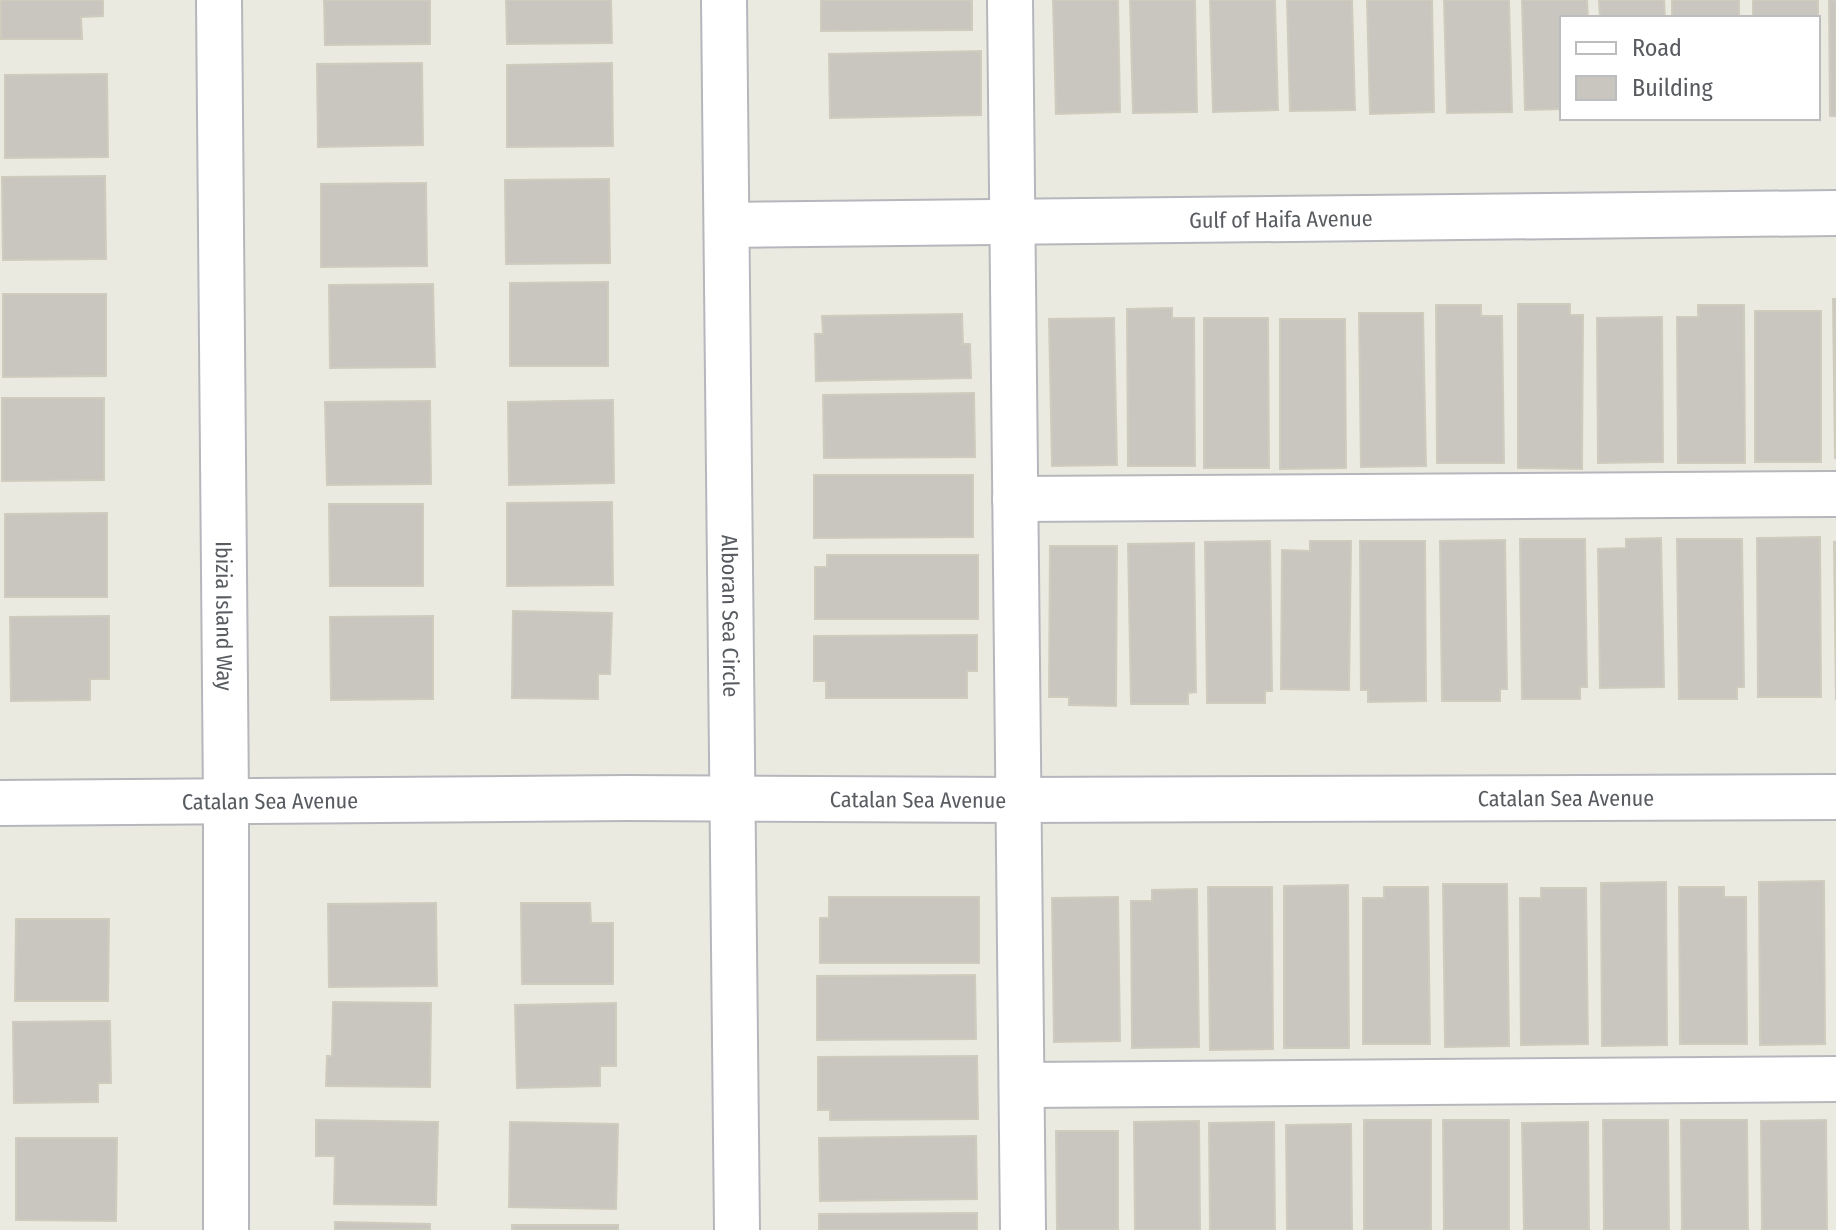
<svg xmlns="http://www.w3.org/2000/svg" width="1836" height="1230" font-family="'Fira Sans Condensed',sans-serif">
<rect width="100%" height="100%" fill="#ebeae0"/>
<g fill="#c8c6bf" stroke="#cfccbe" stroke-width="2">
<path d="M1,0H103V16L81,17L82,39H1Z"/>
<path d="M324,0H430V44L325,45Z"/>
<path d="M506,0H611L612,43L507,44Z"/>
<path d="M821,0H972V30L821,31Z"/>
<path d="M1053,0H1118L1120,112L1056,114Z"/>
<path d="M1130,0H1195L1197,112L1133,113Z"/>
<path d="M1210,0H1275L1278,110L1213,112Z"/>
<path d="M1287,0H1352L1355,110L1290,111Z"/>
<path d="M1367,0H1432L1434,112L1370,114Z"/>
<path d="M1444,0H1509L1512,112L1447,113Z"/>
<path d="M1522,0H1587L1588,18H1562V109L1525,110Z"/>
<path d="M1599,0H1664L1665,18H1600Z"/>
<rect x="1672" y="0" width="67" height="18"/>
<path d="M1753,0H1818V109V18H1753Z"/>
<path d="M1829,0H1836V116H1830Z"/>
<path d="M981,51V115L830,118L829,54Z"/>
<path d="M422,63L423,145L318,147L317,64Z"/>
<path d="M612,63L613,146L507,147V65Z"/>
<path d="M107,74L108,157L5,158V75Z"/>
<path d="M105,176L106,259L3,260L2,177Z"/>
<path d="M609,179L610,263L506,264L505,180Z"/>
<path d="M426,183L427,266L321,267V184Z"/>
<path d="M608,282V366H510V283Z"/>
<path d="M433,284L435,367L330,368L329,285Z"/>
<path d="M3,294H106V376L3,377Z"/>
<path d="M1833,299H1836L1835,459Z"/>
<path d="M1518,304H1570V315H1583L1582,469L1518,468Z"/>
<path d="M1436,305H1481V316H1502L1504,463H1437Z"/>
<path d="M1698,305H1744L1745,463H1678L1677,317H1698Z"/>
<path d="M1172,308V318H1194L1195,466H1128L1127,309Z"/>
<rect x="1755" y="311" width="66" height="151"/>
<path d="M1359,313H1423L1426,466L1361,467Z"/>
<path d="M962,314L963,344H970L971,378L816,381L815,334H823L822,316Z"/>
<path d="M1662,317L1663,462L1598,463L1597,318Z"/>
<path d="M1114,318L1117,465L1052,466L1049,319Z"/>
<path d="M1204,318H1268L1269,468H1204Z"/>
<path d="M1280,319H1345L1346,468L1280,469Z"/>
<path d="M974,393L975,457L824,458L823,395Z"/>
<path d="M2,398H104V480L2,481Z"/>
<path d="M613,400L614,483L509,485L508,402Z"/>
<path d="M430,401L431,484L327,485L325,402Z"/>
<path d="M814,475H973V537L814,538Z"/>
<path d="M612,502L613,585L507,586V503Z"/>
<path d="M329,504H423V586H330Z"/>
<path d="M107,513V597H5V514Z"/>
<path d="M1820,537L1821,697H1758L1757,538Z"/>
<path d="M1661,538L1664,687L1600,688L1598,549L1626,548V539Z"/>
<path d="M1520,539H1585L1587,687H1580V699H1522Z"/>
<path d="M1677,539H1742L1744,687H1737V699H1679Z"/>
<path d="M1505,540L1507,689H1500V701H1442L1440,541Z"/>
<path d="M1270,541L1272,691H1265V703H1207L1205,542Z"/>
<path d="M1310,541H1351L1349,690L1281,689L1282,550L1310,551Z"/>
<path d="M1360,541H1425L1426,701L1368,702V690H1361Z"/>
<path d="M1834,542H1836V700Z"/>
<path d="M1194,543L1196,692L1188,693V704H1131L1128,544Z"/>
<path d="M1050,546H1117L1116,706L1069,705V697H1049Z"/>
<path d="M827,555H978V619H815V567H827Z"/>
<path d="M513,611L612,613L610,674H598V699L512,698Z"/>
<path d="M109,616V679H90V700L11,701L10,617Z"/>
<path d="M433,616V699L331,700L330,617Z"/>
<path d="M977,635V671H967V698H826V681H814V636Z"/>
<path d="M1824,881L1825,1044L1760,1045L1759,882Z"/>
<path d="M1666,882L1667,1045L1602,1046L1601,883Z"/>
<path d="M1443,884H1507L1509,1046L1445,1047Z"/>
<path d="M1348,885L1349,1048H1284V886Z"/>
<path d="M1208,887H1272L1273,1049L1210,1050Z"/>
<path d="M1384,887H1428L1430,1044H1363V898H1384Z"/>
<path d="M1679,887H1724V897H1746L1747,1044H1680Z"/>
<path d="M1541,888H1586L1588,1044L1521,1045L1520,898H1541Z"/>
<path d="M1197,889L1199,1047L1132,1048L1131,901H1152V890Z"/>
<path d="M829,897H979V963H820V918H829Z"/>
<path d="M1118,897L1120,1041L1054,1042L1052,898Z"/>
<path d="M436,903L437,986L329,987L328,904Z"/>
<path d="M521,903H590L591,923H613V984H522Z"/>
<path d="M16,919H109L108,1001H15Z"/>
<path d="M975,975L976,1039L817,1040V976Z"/>
<path d="M333,1002L431,1003L430,1087L326,1086L327,1056H332Z"/>
<path d="M616,1003V1066H600V1086L517,1088L515,1005Z"/>
<path d="M110,1021L111,1083H98V1102L14,1103L13,1022Z"/>
<path d="M977,1056L978,1119L830,1120V1110H818V1057Z"/>
<path d="M316,1120L438,1122L436,1205L334,1204L335,1156H316Z"/>
<rect x="1364" y="1120" width="67" height="110"/>
<path d="M1443,1120H1509V1230H1444Z"/>
<path d="M1603,1120H1668L1669,1230H1604Z"/>
<path d="M1681,1120H1747L1748,1230H1682Z"/>
<path d="M1826,1120L1827,1230H1762L1761,1121Z"/>
<path d="M1199,1121L1200,1230H1135L1134,1122Z"/>
<path d="M510,1122L618,1124L616,1209L509,1207Z"/>
<path d="M1274,1122L1275,1230H1210L1209,1123Z"/>
<path d="M1588,1122L1589,1230H1524L1522,1123Z"/>
<path d="M1351,1124L1352,1230H1287L1286,1125Z"/>
<path d="M1056,1131H1118V1230H1057Z"/>
<path d="M976,1136L977,1199L820,1201L819,1138Z"/>
<path d="M16,1138H117L116,1221L16,1220Z"/>
<path d="M977,1213V1230H819V1214Z"/>
<path d="M335,1222L430,1224V1230H335Z"/>
<rect x="512" y="1225" width="106" height="5"/>
</g>
<g fill="none" stroke-linecap="round" stroke-linejoin="round">
<g stroke="#b5b7bc" stroke-width="48">
<g id="minor">
<path id="s1" d="M219,0L226,801V1230"/>
<path id="s2" d="M724,0L737,1230"/>
<path d="M1010,0L1023,1230"/>
<path id="s3" d="M727,225L1836,213"/>
<path d="M1015,499L1836,494"/>
<path id="s4" d="M0,803L626,798L1018,800L1836,797"/>
<path d="M1022,1085L1836,1079"/>
</g>
</g>
<use href="#minor" stroke="#fff" stroke-width="44"/>
</g>
<g text-anchor="middle" stroke-width="8" stroke-linejoin="round" paint-order="stroke">
<g font-size="22" fill="#585b60" stroke="#fff">
<text dy="8" stroke="none"><textPath href="#s3" startOffset="554">Gulf of Haifa Avenue</textPath></text>
<text dy="8" stroke="none"><textPath href="#s1" startOffset="616">Ibizia Island Way</textPath></text>
<text dy="8" stroke="none"><textPath href="#s2" startOffset="616">Alboran Sea Circle</textPath></text>
<text dy="8" stroke="none"><textPath href="#s4" startOffset="1566">Catalan Sea Avenue</textPath></text>
<text dy="8" stroke="none"><textPath href="#s4" startOffset="918">Catalan Sea Avenue</textPath></text>
<text dy="8" stroke="none"><textPath href="#s4" startOffset="270">Catalan Sea Avenue</textPath></text>
</g>
</g>
<rect x="1560" y="16" width="260" height="104" fill="#ffffff" stroke="#bcbdbf" stroke-width="2"/>
<rect x="1576" y="42" width="40" height="12" fill="#ffffff" stroke="#bcbdbf" stroke-width="2"/>
<text x="1632" y="56" font-size="24" fill="#585b60">Road</text>
<rect x="1576" y="76" width="40" height="24" fill="#c8c6bf" stroke="#bcbdbf" stroke-width="2"/>
<text x="1632" y="96" font-size="24" fill="#585b60">Building</text>
</svg>
